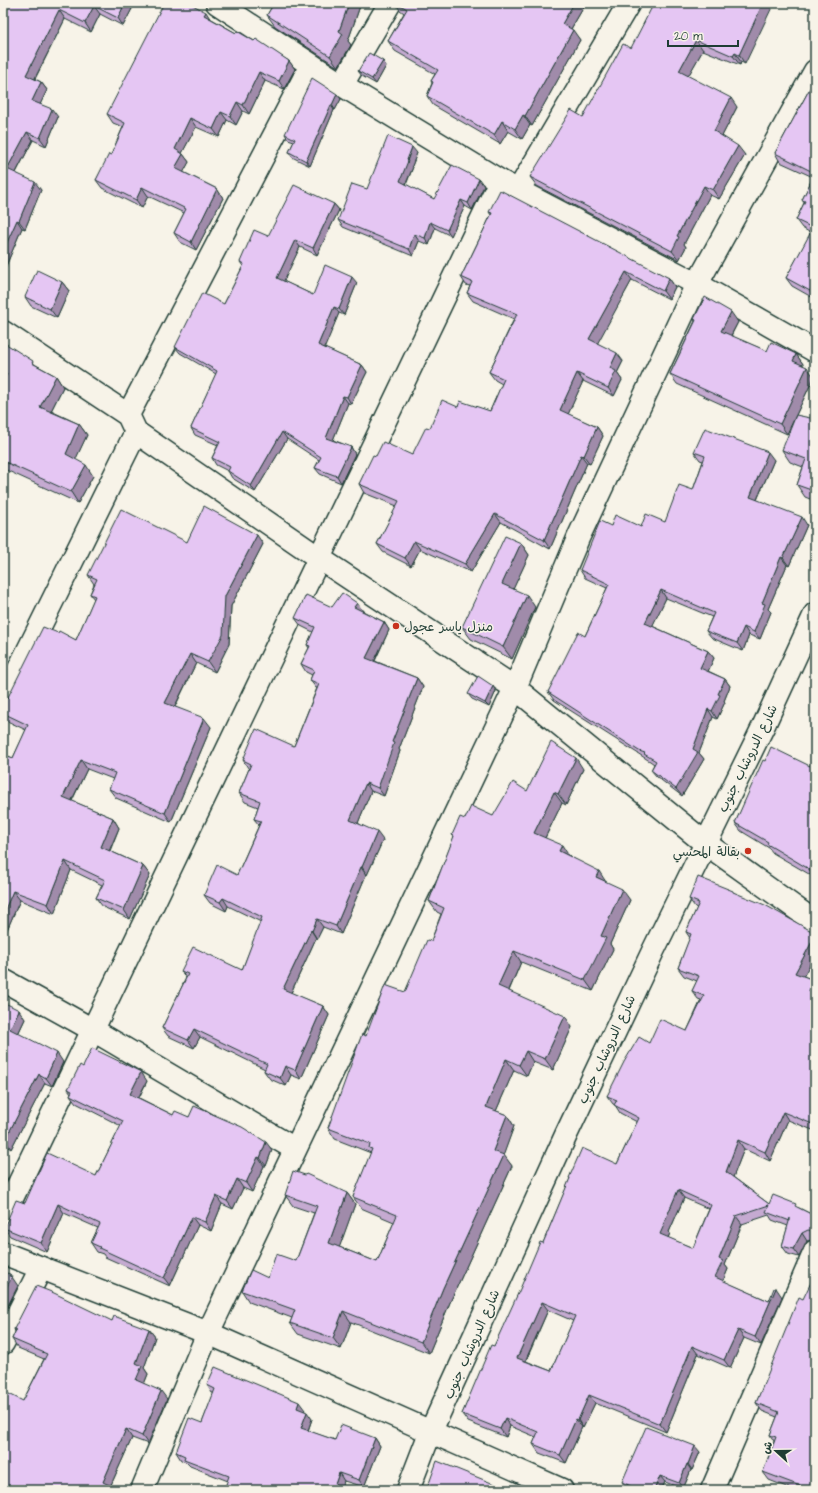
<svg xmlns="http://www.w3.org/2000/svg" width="818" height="1493" font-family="'Architects Daughter','Playpen Sans Arabic',sans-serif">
<rect width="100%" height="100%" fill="#f7f3e8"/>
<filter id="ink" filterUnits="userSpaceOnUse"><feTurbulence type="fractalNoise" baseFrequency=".025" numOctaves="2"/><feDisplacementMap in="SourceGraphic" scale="8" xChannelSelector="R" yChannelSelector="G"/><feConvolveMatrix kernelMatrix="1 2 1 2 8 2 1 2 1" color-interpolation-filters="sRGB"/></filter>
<g filter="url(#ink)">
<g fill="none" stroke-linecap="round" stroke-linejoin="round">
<g stroke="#1f3d34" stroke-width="25">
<g id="street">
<path d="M217,3L342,85L500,181L697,284L815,351"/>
<path d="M342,85L390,3"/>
<path d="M518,191L629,3"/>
<path d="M3,332L128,415L136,432L319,558L515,688L705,843L815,922"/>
<path d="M128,415L311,65"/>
<path d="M3,701L136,432"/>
<path d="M3,980L93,1030L295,1149"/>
<path d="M3,1217L500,181"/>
<path d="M3,1253L208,1333L562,1490"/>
<path d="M3,1343L41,1268"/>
<path d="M142,1490L208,1333L515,688L579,536L697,284L815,71"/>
<path d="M712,1490L815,1251"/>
</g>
</g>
<g stroke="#1f3d34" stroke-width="25">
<path id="secondary" d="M408,1490L430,1433L566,1135L653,951L763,727L815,614"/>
</g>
<use href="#street" stroke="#f7f3e8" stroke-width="22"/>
<use href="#secondary" stroke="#f7f3e8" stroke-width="22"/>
</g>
<g fill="#c5aad1" stroke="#1f3d34" fill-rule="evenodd">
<path d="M3,3H135L123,26L100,14L91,32L65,19L35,79L41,82L47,90L40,104L58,117L46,146L33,140L16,173L41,190L25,229L22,228L3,273Z"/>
<path d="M274,3H361L348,41L351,45L338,67L275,26L267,15Z"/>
<path d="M395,3H586L571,29L580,40L532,126L530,125L522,139L508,131L500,144L433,105L427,96L432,83L431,81L435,74L395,51L388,41L404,13L400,10Z"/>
<path d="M712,3L745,64L741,62L740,65L703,50L688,76L737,107L722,136L745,155L719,199L710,195L684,244L686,247L679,260L537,186L530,177L583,117L631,48Z"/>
<path d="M210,18L236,33L254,41L289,61L295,69L284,89L265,81L249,114L243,111L236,125L227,120L219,137L196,127L182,153L189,162L183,172L217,189L223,198L196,250L180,242L174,233L184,213L148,196L142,208L102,188L96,180L111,155L123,127L113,123L107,114Z"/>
<path d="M383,61L386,66L376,84L362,76L358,71Z"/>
<path d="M815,79V299L792,286L786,278L811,233L802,228L796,220L804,203L802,200L813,177L780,162L775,153Z"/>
<path d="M341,99L335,110H334L310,166L292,157L289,152L294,141L288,139L285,134Z"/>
<path d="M417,153L412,166L413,167L406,185L434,199L484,186L472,210L465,206L451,236L435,228L429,245L419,241L413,256L343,227L338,220L367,189Z"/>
<path d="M334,204L339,210L317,255L300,247L283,281L313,295L357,283L344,315L339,313L324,348L362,365L367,372L351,404L348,403L333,440L351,447L355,454L341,483L320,474L315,468L319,460L287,439L255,492L232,478L228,471L216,465L212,458L218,445L195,435L191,428L216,374L180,353L175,347L224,304L243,266L240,262L268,236Z"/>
<path d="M489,212L669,278L675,287L669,299L632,280L597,343L623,361L617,373L622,380L614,396L583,381L568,414L597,427L603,436L590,464L587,463L550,549L501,522L471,572L420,549L411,566L383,552L377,544L397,506L364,493L359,484L376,456L412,455L430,428L458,407L490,411L502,384L495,380L489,372L514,319L473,301L467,293L470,286L466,285L461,277L491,215Z"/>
<path d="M62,282L69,291L57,318L31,306L25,297Z"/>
<path d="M694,319L738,322L731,336L767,351L796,354L803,364V365L814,377L787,434L677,384L670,374L695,321Z"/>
<path d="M3,342L36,365L56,376L63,387L51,411L79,424L87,435L75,460L93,476L78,503L6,470L3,477V382L4,379H3Z"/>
<path d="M815,419V501L805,497L797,485L803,467L790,462L782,450Z"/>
<path d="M694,452L774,460L757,500L807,525L789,566L787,565L768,609L771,612L760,639L749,635L743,651L712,638L706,631L712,617L666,598L652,626L708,651L714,658L708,671L725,679L730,686L724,701L725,702L717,719L713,717L699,753L704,759L682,796L657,777L651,770L654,764L650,761L648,760L645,758L554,700L548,692L585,636L607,588L585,578L580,570L611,526L641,527L665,522L693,490L703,461L700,460Z"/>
<path d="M187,542L263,544L231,606L229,644L215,672L196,663L175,707L211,727L171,822L116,798L109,789L113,779L87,769L72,801L113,818L119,828L110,851L143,866L150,875L130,919L103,907L96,898L102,885L71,870L54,914L20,900L3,939V754L13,758L26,730L5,720L3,717V702L8,697L58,633L76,640L94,599L90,594L94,584L88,575Z"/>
<path d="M521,543L529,555L513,589L535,607L512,659L471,639L462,627Z"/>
<path d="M332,607L363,611L384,622L389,630L375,661L417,678L423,687L399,749L400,751L384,796L371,791L358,823L383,840L367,875H366L341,934L323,927L317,939L316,938L291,993L323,1006L329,1015L301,1079L291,1075L286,1086L270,1079L264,1071L265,1069L200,1037L194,1048L168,1036L162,1028L186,978L181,971L242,970L261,922L228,906L226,911L210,903L204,895L237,875L259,825L254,819L258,807L245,802L239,793L249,769L248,768L243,760L294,746L317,688H316L310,680L312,675L306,672L301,664L309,648L307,645L313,632L301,626L295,618Z"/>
<path d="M496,691L489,707L472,699L468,694Z"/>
<path d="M815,755V876L814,877L773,853L769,848L741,831L735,823L765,761L810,766Z"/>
<path d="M583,769L566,805L562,803L545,838L606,882L630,900L610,944L613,949L593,991L521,962L509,991L572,1027L553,1070L533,1062L527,1076L514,1070L496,1111L507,1115L514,1126L503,1155L512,1166L451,1300L429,1353L351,1322L341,1349L298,1334L290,1323L292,1318L249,1302L242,1291L268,1278L296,1261L314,1213L293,1206L285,1195L347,1193L355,1204L339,1247L377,1262L394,1222L361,1208L353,1197L371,1153L335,1139L328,1128L366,1036L405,992L431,941L441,914L437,912L429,901L454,837L452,835L465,819L493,816L527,791Z"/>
<path d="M734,893L815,933V955L803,976L814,980L815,982V1131L788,1120L770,1161L744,1149L733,1177L769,1204L799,1208L815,1216V1239L807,1241L799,1257L788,1254L782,1246L788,1226L772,1220L769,1215L742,1224L725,1265L728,1269L723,1281L769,1301L782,1297L761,1345L744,1338L730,1368L698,1354L666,1432L595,1403L583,1428L582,1427L566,1463L539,1453L533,1444L536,1437L510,1426L506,1437L468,1422L462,1414L543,1243L570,1179L569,1178L617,1164L637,1122L620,1113L615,1105L613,1104L607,1096L649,1043L687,1031L701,1000L698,999L692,991L697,981L684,976L678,968L690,938L686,932L697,908L695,907L689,899ZM684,1198L709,1209L693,1248L668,1238L670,1233L669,1232ZM548,1310L573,1321L551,1371L526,1361Z"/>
<path d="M3,1002L25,1019L18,1034L63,1062L52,1086L45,1083L11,1149L3,1144Z"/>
<path d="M83,1067L147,1081L139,1098L173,1115L189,1117L272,1150L266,1166H264L252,1192L243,1188L233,1209L222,1204L211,1231L198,1225L170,1286L105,1257L103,1254L97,1252L91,1243L98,1228L64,1213L47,1252L10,1236L4,1228L96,1176L121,1126L76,1103L70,1095L71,1093L68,1089Z"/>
<path d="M803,1299L815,1490H794L769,1480L763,1472L774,1441L770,1435L777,1417L762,1411L756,1403Z"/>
<path d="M112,1321L149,1329L155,1337L144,1368L148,1374L144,1384L167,1399L148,1444L132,1438L110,1487L113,1490H3L23,1401L44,1359L18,1348L12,1339L15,1332L14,1329Z"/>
<path d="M207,1385L305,1410L304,1411L312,1419L308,1431L335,1440L375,1438L380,1446L364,1487L344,1481L341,1490H224L228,1481L190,1466L186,1462L181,1460L176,1452L202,1423L214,1393H212Z"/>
<path d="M700,1452L692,1470H691L683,1489L665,1482L661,1490H630L626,1488L622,1482Z"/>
</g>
<g fill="#a08baa" stroke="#1f3d34">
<path d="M125,3H135L123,26L118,18Z"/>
<path d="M349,3H361L348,41L351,45L338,67L330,56Z"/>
<path d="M574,3H586L568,34L562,24Z"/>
<path d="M763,3H774L745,64L739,55Z"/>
<path d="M94,6L100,14L91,32L85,23Z"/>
<path d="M59,10L65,19L32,84L26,75Z"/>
<path d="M206,12L211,20L204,15Z"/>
<path d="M573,30L580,40L532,126L525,116Z"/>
<path d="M696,40L703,50L686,80L679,71Z"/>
<path d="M735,53L741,62L740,65L733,56Z"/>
<path d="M289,61L295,69L284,89L279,81Z"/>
<path d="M383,61L386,66L376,84L372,79Z"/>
<path d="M259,72L265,81L249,114L243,105Z"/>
<path d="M41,82L47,90L38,109L32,101Z"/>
<path d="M337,94L341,99L335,110L332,105Z"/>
<path d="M731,98L737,107L720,140L714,131Z"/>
<path d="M237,102L243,111L236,125L230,116Z"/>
<path d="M331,105L334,110L310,166L306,161Z"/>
<path d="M52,109L58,117L46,146L40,138Z"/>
<path d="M221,112L227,120L219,137L213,129Z"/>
<path d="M523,115L530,125L522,139L515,129Z"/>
<path d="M190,118L196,127L180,157L175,149Z"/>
<path d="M502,121L508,131L500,144L494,135Z"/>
<path d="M27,132L33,140L13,178L7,169Z"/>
<path d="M738,146L745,155L719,199L713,190Z"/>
<path d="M412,147L417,153L412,166L413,167L404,188L400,181Z"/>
<path d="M183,154L189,162L181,177L175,168Z"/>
<path d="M479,179L484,186L472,210L468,203Z"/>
<path d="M35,182L41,190L25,229L19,221Z"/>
<path d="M704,186L710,195L684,244L686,247L679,260L672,251L677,236Z"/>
<path d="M142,187L148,196L142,208L136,200Z"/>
<path d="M217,189L223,198L196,250L191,242Z"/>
<path d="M461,200L465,206L451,236L447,230Z"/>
<path d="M334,204L339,210L317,255L313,248Z"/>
<path d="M17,220L22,228L3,273V251Z"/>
<path d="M430,222L435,228L429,245L425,238Z"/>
<path d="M414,234L419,241L413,256L409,249Z"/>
<path d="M295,240L300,247L282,285L277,278Z"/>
<path d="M626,272L632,280L595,348L589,339Z"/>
<path d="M352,277L357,283L344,315L339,309Z"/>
<path d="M669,278L675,287L669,299L663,291Z"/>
<path d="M62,282L69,291L57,318L50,309Z"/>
<path d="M815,282V298L810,291Z"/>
<path d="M334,307L339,313L323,352L318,345Z"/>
<path d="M731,312L738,322L728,341L721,331Z"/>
<path d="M617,353L623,361L617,373L622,380L614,396L608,388L610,368Z"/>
<path d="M796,354L803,364L800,371L793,361Z"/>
<path d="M362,365L367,372L351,404L347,397Z"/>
<path d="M807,367L814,377L787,434L780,424Z"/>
<path d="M577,373L583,381L566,419L560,410Z"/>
<path d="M56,376L63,387L48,417L40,407Z"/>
<path d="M343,396L348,403L331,445L326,438Z"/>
<path d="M79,424L87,435L73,465L66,454Z"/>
<path d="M597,427L603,436L590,464L584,456Z"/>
<path d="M282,432L287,439L255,492L251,486Z"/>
<path d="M351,447L355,454L341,483L337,476Z"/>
<path d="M768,452L774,460L755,504L750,497Z"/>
<path d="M581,455L587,463L550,549L544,540Z"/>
<path d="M86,465L93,476L78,503L71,492Z"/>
<path d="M3,466L6,470L3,477Z"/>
<path d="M495,514L501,522L471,572L465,564Z"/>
<path d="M802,517L807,525L789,566L783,558Z"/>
<path d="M257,535L263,544L231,606L229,644L215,672L208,662L225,596Z"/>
<path d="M414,541L420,549L411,566L405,558Z"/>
<path d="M521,543L529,555L510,596L502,584Z"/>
<path d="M781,557L787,565L768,609L771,612L760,639L754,632L762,603Z"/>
<path d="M661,590L666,598L650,631L645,623Z"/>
<path d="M527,595L535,607L512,659L503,647Z"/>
<path d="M357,603L363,611L360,615L354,607Z"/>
<path d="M384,622L389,630L372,666L366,658Z"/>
<path d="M744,627L749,635L743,651L737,643Z"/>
<path d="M708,651L714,658L706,676L700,668Z"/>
<path d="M190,654L196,663L172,712L165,703Z"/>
<path d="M417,678L423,687L399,749L400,751L384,796L378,788L392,742Z"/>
<path d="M725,679L730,686L724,701L725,702L717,719L712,711L718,694Z"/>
<path d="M493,686L496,691L489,707L485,703Z"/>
<path d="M708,709L713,717L699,753L704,759L682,796L676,789L693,749Z"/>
<path d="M204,718L211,727L171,822L165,813Z"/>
<path d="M576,758L583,769L566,805L558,794Z"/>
<path d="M81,760L87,769L69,806L63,797Z"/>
<path d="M366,783L371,791L356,828L350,820Z"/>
<path d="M554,792L562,803L542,844L534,833Z"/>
<path d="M113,818L119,828L107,856L101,847Z"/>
<path d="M377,832L383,840L367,875L362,867Z"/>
<path d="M562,845L569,856L559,851Z"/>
<path d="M65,861L71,870L54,914L48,904Z"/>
<path d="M143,866L150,875L130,919L124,910Z"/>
<path d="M810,866L815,873L814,877L809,869Z"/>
<path d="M361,867L366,875L341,934L336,926Z"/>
<path d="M599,871L606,882L596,877Z"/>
<path d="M622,889L630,900L610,944L613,949L593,991L585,980L601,936Z"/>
<path d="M13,891L20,900L3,939V914Z"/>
<path d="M223,898L228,906L226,911L220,902Z"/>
<path d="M317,919L323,927L317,939L312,931Z"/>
<path d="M311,930L316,938L289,997L283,989Z"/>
<path d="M815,936V955L801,981L795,973Z"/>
<path d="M514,951L521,962L506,997L498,986Z"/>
<path d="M814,980L815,982V998L809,991Z"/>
<path d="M323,1006L329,1015L301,1079L295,1070Z"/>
<path d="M19,1010L25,1019L16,1038L10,1029Z"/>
<path d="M565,1016L572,1027L553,1070L545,1059Z"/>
<path d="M194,1029L200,1037L194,1048L188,1040Z"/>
<path d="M526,1051L533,1062L527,1076L519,1065Z"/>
<path d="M57,1053L63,1062L52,1086L46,1078Z"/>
<path d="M506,1059L514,1070L493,1118L486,1107Z"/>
<path d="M285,1066L291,1075L286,1086L280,1078Z"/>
<path d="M141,1072L147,1081L136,1102L130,1094Z"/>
<path d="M39,1074L45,1083L11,1149L5,1140Z"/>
<path d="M783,1112L788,1120L770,1161L765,1152Z"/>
<path d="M507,1115L514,1126L501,1162L493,1151Z"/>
<path d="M738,1140L744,1149L732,1180L726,1172Z"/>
<path d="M266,1142L272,1150L266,1166L260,1158Z"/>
<path d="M504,1155L512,1166L451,1300L429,1353L421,1342L443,1288Z"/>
<path d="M258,1157L264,1166L252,1192L246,1183Z"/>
<path d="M237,1179L243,1188L233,1209L227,1201Z"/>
<path d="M678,1190L684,1198L669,1232L670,1233L666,1243L660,1234L663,1225Z"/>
<path d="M347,1193L355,1204L337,1254L329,1243Z"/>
<path d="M216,1196L222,1204L211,1231L205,1222Z"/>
<path d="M58,1204L64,1213L47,1252L41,1243Z"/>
<path d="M736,1216L742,1224L725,1265L728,1269L721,1286L715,1277L719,1259Z"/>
<path d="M192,1217L198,1225L170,1286L164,1278Z"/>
<path d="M802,1233L807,1241L799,1257L793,1249Z"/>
<path d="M10,1274L18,1286L3,1315V1294Z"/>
<path d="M776,1288L782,1297L761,1345L755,1337Z"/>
<path d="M542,1302L548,1310L523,1366L517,1358Z"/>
<path d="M343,1311L351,1322L341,1349L333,1338Z"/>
<path d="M149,1329L155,1337L144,1368L148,1374L142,1389L136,1380V1363Z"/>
<path d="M738,1330L744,1338L730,1368L724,1360Z"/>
<path d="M692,1346L698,1354L666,1432L660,1424Z"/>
<path d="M161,1391L167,1399L148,1444L142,1436Z"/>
<path d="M589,1395L595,1403L583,1428L578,1420Z"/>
<path d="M299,1402L305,1410L302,1416L297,1408Z"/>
<path d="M307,1412L312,1419L306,1436L301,1428Z"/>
<path d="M505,1418L510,1426L506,1437L500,1429Z"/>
<path d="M576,1419L582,1427L566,1463L560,1455Z"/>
<path d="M126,1429L132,1438L110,1487L113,1490H107L103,1482Z"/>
<path d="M375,1438L380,1446L364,1487L359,1480Z"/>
<path d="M695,1446L700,1452L692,1470L688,1464Z"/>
<path d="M687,1464L691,1470L683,1489L679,1483Z"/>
<path d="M339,1473L344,1481L341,1490H333Z"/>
<path d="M660,1476L665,1482L661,1490H654Z"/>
</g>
<g fill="#e5c6f3" stroke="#1f3d34" fill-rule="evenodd">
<path d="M3,3H125L118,18L94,6L85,23L59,10L26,75L41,82L32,101L52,109L40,138L27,132L7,169L35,182L19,221L17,220L3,251Z"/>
<path d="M164,3H189L206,12L204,15L236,33L237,31L254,41L256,39L289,61L279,81L259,72L243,105L237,102L230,116L221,112L213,129L190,118L175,149L183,154L175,168L217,189L191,242L174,233L186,209L142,187L136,200L96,180L109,154L111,155L125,123L107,114Z"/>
<path d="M274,3H349L339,31L343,34L330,56L267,15Z"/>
<path d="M397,3H574L562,24L573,30L525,116L523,115L515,129L502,121L494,135L427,96L433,82L431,81L438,70L388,41L407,9Z"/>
<path d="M654,3H712L719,7L721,3H763L739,55L735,53L733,56L696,40L679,71L731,98L714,131L738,146L713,190L704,186L677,236L679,237L672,251L530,177L571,110L583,117L623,44L631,48Z"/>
<path d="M369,53L383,61L372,79L358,71Z"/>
<path d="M312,78L337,94L332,105H331L306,161L289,152L295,139L285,134Z"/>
<path d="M815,79V173L775,153Z"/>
<path d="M388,136L412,147L407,160L408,161L400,181L434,199L452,165L479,179L468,203L461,200L447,230L430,222L425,238L414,234L409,249L338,220L352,184L367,189Z"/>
<path d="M815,173V282L810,291L786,278L813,228L796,220L805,201L802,200Z"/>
<path d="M294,185L334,204L313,248L295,240L277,278L313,295L325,265L352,277L339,309L334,307L318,345L362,365L347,397L343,396L326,438L351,447L337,476L315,468L321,457L282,432L251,486L228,471L230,467L212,458L220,442L191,428L217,371L175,347L202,293L224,304L244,264L240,262L254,230L268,236Z"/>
<path d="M500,190L669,278L663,291L626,272L589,339L617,353L610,368L616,371L608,388L577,373L560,410L597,427L584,456L581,455L544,540L495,514L465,564L414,541L405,558L377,544L399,501L359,484L373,455L376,456L383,442L412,455L426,427L430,428L442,400L458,407L460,401L490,411L504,379L489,372L517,314L467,293L472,282L461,277L492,213L489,212Z"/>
<path d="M37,270L62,282L50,309L25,297Z"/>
<path d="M705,297L731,312L721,331L767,351L771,342L796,354L793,361L807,367L780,424L670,374L696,320L694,319Z"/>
<path d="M3,342L33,361L32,363L56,376L40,407L79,424L66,454L86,465L71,492L3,461V382L7,374L3,372Z"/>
<path d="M796,415L815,419V488L814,491L797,485L806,459L782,450Z"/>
<path d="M705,428L768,452L750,497L802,517L783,558L781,557L762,603L765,604L754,632L744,627L737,643L706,631L714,613L661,590L645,623L708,651L700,668L725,679L718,694L720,695L712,711L708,709L693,749L698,752L676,789L651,770L656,761L644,754L645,753L639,751L548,692L578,632L585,636L609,584L580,570L600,521L611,526L615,515L641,527L646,514L665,522L679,485L693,490L705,456L694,452Z"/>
<path d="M204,506L257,535L225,596L223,635L208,662L190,654L165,703L204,718L165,813L109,789L115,773L81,760L63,797L113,818L101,847L143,866L124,910L96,898L105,880L65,861L48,904L13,891L3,914V754L13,758L28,725L3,713V702L8,697L43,627L58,633L59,631L76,640L95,596L90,594L97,579L88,575L121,509L187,542Z"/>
<path d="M505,536L521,543L502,584L527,595L503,647L462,627Z"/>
<path d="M342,593L357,603L354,607L384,622L366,658L417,678L392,742L394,743L378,788L366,783L350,820L377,832L362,867H361L336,926L317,919L312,931L311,930L283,989L323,1006L295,1070L285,1066L280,1078L264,1071L267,1064L194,1029L188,1040L162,1028L188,974L181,971L193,947L242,970L262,917L223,898L220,902L204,895L217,865L237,875L261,821L254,819L260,801L239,793L251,764L243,760L256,729L294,746L319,684L310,680L314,670L301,664L310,646L307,645L315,627L295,618L306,595L332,607Z"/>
<path d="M478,676L493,686L485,703L468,694Z"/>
<path d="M551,742L576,758L558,794L554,792L534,833L562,845L559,851L599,871L596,877L622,889L601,936L606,938L585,980L514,951L498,986L565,1016L545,1059L526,1051L519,1065L506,1059L486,1107L507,1115L493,1151L504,1155L443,1288L421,1342L343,1311L333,1338L290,1323L295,1310L242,1291L251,1270L268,1278L276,1254L296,1261L317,1206L285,1195L293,1171L305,1175L306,1174L347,1193L329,1243L377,1262L397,1215L353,1197L372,1149L369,1148L370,1144L328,1128L362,1034L366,1036L385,985L405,992L427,940L431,941L444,908L429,901L454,836L452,835L460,817L465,819L471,806L493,816L513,782L527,791Z"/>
<path d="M771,747L810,766L815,755V869L810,866L809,869L767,844L768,842L735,823L763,760L765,761Z"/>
<path d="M698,877L733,891V892L765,905L815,933V936L795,973L814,980L809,991L815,993V1125L783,1112L765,1152L738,1140L726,1172L769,1204L773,1195L796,1204L795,1206L815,1216V1232L814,1231L808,1230L802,1233L793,1249L782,1246L790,1218V1221L766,1212L769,1205L736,1216L719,1259L723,1261L715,1277L769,1301L774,1288H776L755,1337L738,1330L724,1360L692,1346L660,1424L589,1395L578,1420L576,1419L560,1455L533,1444L538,1432L505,1418L500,1429L462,1414L491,1345L494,1346L520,1289L540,1242L543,1243L570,1178H569L582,1148L617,1164L639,1118L614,1105L617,1100L607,1096L624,1062L639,1037L649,1043L660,1019L687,1031L704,996L692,991L699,976L678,968L691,934L686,932L699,903L689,899ZM678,1190L711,1205L693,1248L660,1234L664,1225H663ZM542,1302L575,1316L551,1371L517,1358Z"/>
<path d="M3,1002L19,1010L10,1029L57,1053L46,1078L39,1074L5,1140L3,1139Z"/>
<path d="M92,1048L141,1072L130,1094L173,1115L175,1111L189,1117L194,1106L242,1127L266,1142L260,1158L258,1157L246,1183L237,1179L227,1201L216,1196L205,1222L192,1217L164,1278L99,1248L100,1247L91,1243L100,1224L58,1204L41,1243L4,1228L16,1200L25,1203L47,1153L96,1176L123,1121L70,1095L72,1091L68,1089L80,1065L83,1067Z"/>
<path d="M3,1272L10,1274L9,1276L12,1277L3,1294Z"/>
<path d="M815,1274V1490H802L803,1487L763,1472L776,1437L770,1435L779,1412L756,1403L799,1297L803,1299Z"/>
<path d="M36,1286L54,1293L112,1321L114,1316L149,1329L136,1363L142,1366L136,1380L161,1391L142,1436L126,1429L103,1482L109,1485L107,1490H3V1396L5,1392L23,1401L47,1354L12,1339L16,1330L14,1329Z"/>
<path d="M215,1367L299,1402L297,1408L307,1412L301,1428L335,1440L341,1425L375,1438L359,1480L339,1473L333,1490H224L229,1476L184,1459L185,1456L176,1452L189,1418L202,1423L215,1389L207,1385Z"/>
<path d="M646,1427L695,1446L688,1464H687L679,1483L660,1476L654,1490H639L622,1482Z"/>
<path d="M437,1461L509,1490H429L427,1489Z"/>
<path d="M733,1487L739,1490H732Z"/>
</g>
</g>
<g fill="#c8321e" stroke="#f7f3e8" stroke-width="1.5">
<circle cx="396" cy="626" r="4"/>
<circle cx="748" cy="851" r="4"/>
</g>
<g text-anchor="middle" stroke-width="3" stroke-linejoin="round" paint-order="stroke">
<g font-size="13" fill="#1f3d34" stroke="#f7f3e8" text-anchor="start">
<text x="404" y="631">منزل ياسر عجول</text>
<text x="740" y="856" text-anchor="end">بقالة المحسي</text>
</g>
<g font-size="13" fill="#1f3d34" stroke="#f7f3e8">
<text transform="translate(747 758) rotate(-64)" y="5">شارع الدروشاب جنوب</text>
<text transform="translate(606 1049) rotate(-65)" y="5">شارع الدروشاب جنوب</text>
<text transform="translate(471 1344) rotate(-66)" y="5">شارع الدروشاب جنوب</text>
</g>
</g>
<rect width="818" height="1493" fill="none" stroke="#f7f3e8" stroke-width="16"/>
<rect x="8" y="8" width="802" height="1477" fill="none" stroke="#1f3d34" stroke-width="1.5" filter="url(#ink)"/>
<g transform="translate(776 1451) rotate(291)" stroke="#f7f3e8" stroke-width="3" paint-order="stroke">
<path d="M0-3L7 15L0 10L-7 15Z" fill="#1f3d34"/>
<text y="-6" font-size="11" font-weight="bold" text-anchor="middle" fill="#1f3d34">ش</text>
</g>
<path d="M668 40v6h70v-6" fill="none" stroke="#1f3d34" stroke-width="2"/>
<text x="674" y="40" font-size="12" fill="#1f3d34" stroke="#f7f3e8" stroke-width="3" paint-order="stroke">20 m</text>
</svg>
